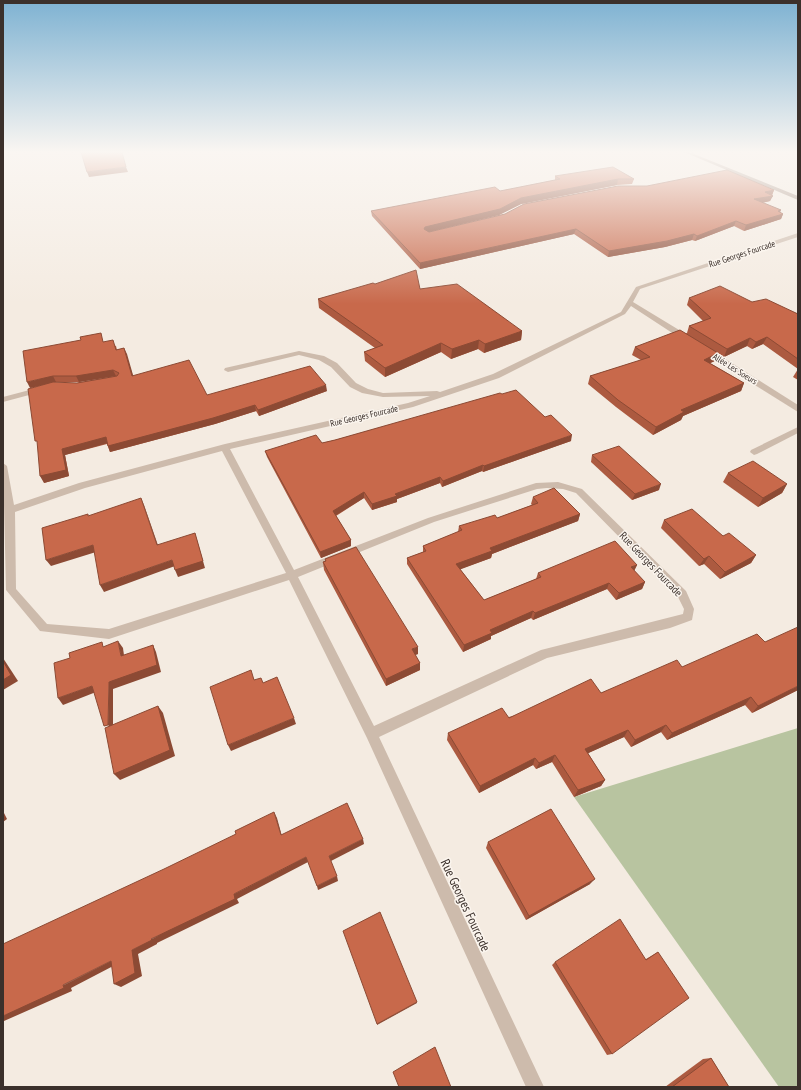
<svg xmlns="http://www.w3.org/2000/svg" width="801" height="1090" font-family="'PT Sans Narrow',sans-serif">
<rect width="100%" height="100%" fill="#f4ebe1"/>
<path fill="#b8c4a0" d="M798,728V1087H779L574,797Z"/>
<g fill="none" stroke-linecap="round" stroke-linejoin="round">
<g fill="#cdbbac" fill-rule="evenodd">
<path d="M798,233V237L640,289L633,302L689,336V340H683L631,306L625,314L499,378L413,407L230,449L294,570L428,518L536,483L558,482L582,489L686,591L694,609L692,620L670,628L547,658L379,737L544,1087H526L367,738L289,580L109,639L40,631L6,590L3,463L7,466L14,505L79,483L225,444L408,403L430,396L383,397L362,393L350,387L331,367L319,360L299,355L228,372L224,370L225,368L299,351L324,356L337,363L356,383L368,389L383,393L437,391L440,392L493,374L621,312L636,287ZM222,451L286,573L109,629L47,624L16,589L15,512L85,488ZM547,488L563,489L576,493L678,597L684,609L683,614L541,650L374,726L298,577L434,522L537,489Z"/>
<path d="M702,348H708L798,405V412L702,352Z"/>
<path d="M41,387L45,389L44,391L3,402V397Z"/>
<path d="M798,427V433L757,454L754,455L750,452L751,450Z"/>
</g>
<path fill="#a18a7d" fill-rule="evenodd" d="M684,152H689L798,196V200Z"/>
</g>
<g fill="#ac5a40">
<path d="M555,176L634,179L632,184L617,185L521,204L499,215L428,232L774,190L770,201L762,203L783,214L781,219L744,231L734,226L695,241L692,240L665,247L608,257L574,234L420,269L372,216L371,211L500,191L555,180Z"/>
<path d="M375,284L420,289L522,331L521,340L484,353L478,349L451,359L441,352L385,377L365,361L364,352L375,348L319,308L318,299Z"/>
<path d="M689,298L752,302L798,314V380L793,377L798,369L763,344L752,349L747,346L724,357L718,353L715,361L710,363L744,383L741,391L683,416L681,420L653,435L616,407L588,384L590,376L641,360L632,355L635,347L687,333L689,326L703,321L687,305Z"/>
<path d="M81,340L104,342L116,346L117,350L124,348L133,376L207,395L327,391L259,416L256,411L215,424L110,452L107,444L65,455L69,476L44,483L77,383L117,376H116L79,382H56L30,388Z"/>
<path d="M502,394L571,441L483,472L482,471L442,487L440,483L397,499V502L372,510L364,498L336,516L351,540V546L321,558L267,457L265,451L322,443L335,440Z"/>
<path d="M592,455L659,490L632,500L591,462Z"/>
<path d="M728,473L787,484L782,493L758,507L723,482Z"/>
<path d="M533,497L580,514L578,521L492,554L491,558L460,569L484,600L536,579L538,573L637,565L634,571L645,582L642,589L616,600L607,589L533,620L531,618L491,636V639L463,652L407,564V558L423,552V546L458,532L459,526L497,518L532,505L531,504Z"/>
<path d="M664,520L723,536L756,555L751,563L720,579L704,564L699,566L661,528Z"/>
<path d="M325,559L418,654L415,655L420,663V670L386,686L324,570L323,562L325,561Z"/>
<path d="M682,667L798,690L752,713L745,705L667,740L661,732L631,747L624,737L588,753L605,780L601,786L574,797L552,762L536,769L533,765L479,793L447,740L448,733L601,693Z"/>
<path d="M488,842L590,884L526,920L486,848Z"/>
<path d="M658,952L612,1054L607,1055L552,965L555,962L646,959Z"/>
<path d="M711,1058L729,1087H665L703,1059Z"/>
</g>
<g fill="#8c4a34">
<path d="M126,167L128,172L89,177L87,172Z"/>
<path d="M618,179L617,185L521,204L499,215L425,233L424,229L425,227L521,198Z"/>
<path d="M774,190L772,195L765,192Z"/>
<path d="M773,196L770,201L752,205L754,199Z"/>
<path d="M781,210L779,215L783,214L781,219L744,231L746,225Z"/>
<path d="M736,221L734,226L695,241L697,236Z"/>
<path d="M576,229L574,234L420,269V263Z"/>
<path d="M694,234L692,240L665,247L608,257L609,251Z"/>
<path d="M522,331L521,340L484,353L485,344Z"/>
<path d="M767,337L763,344L752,349L756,342Z"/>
<path d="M750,338L747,346L724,357L727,349Z"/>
<path d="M479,340L478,349L451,359L452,349Z"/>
<path d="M441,343V352L385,377V368Z"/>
<path d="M124,348L127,354L135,382L132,376Z"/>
<path d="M718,353L715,361L701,367L704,360Z"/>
<path d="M113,370L116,376L79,382L76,376Z"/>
<path d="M53,376L56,382L30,388L27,382Z"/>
<path d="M744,383L741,391L683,416L681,420L653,435L656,427L681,410Z"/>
<path d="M326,385L327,391L259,416L258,410Z"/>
<path d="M255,405L256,411L215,424L110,452L108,446Z"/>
<path d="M572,435L571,441L483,472L484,466Z"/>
<path d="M106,437L108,443L65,455L69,476L44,483L40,476L62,449Z"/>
<path d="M483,465L482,471L442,487L443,481Z"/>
<path d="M440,477V483L397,499V502L372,510V504L395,494Z"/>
<path d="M661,484L659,490L632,500L635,494Z"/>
<path d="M787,484L782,493L758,507L763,498Z"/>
<path d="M364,492V498L333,517V511Z"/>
<path d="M141,498L144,505L160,551L157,545Z"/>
<path d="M580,514L578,521L492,554L491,558L456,571V564L490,548Z"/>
<path d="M195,533L205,568L178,577L175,570Z"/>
<path d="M351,540V546L321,558L320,552Z"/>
<path d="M93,545L96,552L51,566L46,560Z"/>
<path d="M756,555L751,563L720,579L725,572Z"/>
<path d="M709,556L704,564L699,566L704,559Z"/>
<path d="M172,560L175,566L104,592L100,585Z"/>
<path d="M637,565L634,571L631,567Z"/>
<path d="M645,582L642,589L616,600L619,593Z"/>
<path d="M609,583L607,589L533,620L535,613Z"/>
<path d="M533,611L531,618L491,636V639L463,652L464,645L490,630Z"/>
<path d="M118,641L123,648L125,663L121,656Z"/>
<path d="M153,645L156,652L161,672L113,689V731L108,725L109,682Z"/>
<path d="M418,647V654L411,656L412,649Z"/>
<path d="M3,658L18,681L3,690Z"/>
<path d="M420,663V670L386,686V679Z"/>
<path d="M92,686L96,692L63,705L58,698Z"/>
<path d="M798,686V690L752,713L758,706Z"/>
<path d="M751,697L745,705L667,740L672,733Z"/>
<path d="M158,706L163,713L175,756L120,780L114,774Z"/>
<path d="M294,718L296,724L231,751L228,745Z"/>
<path d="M666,725L661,732L631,747L635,740Z"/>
<path d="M628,730L624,737L582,756L585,749Z"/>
<path d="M555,755L552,762L536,769L539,763Z"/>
<path d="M535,758L533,765L479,793L480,786Z"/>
<path d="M605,780L601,786L574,797L578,790Z"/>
<path d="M3,811L7,819L3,822Z"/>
<path d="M274,812L277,818L283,840L281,835Z"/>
<path d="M363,839L364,844L331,861L329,856Z"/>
<path d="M306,857L308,862L237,899L239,903L157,943V944L138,954L142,976L121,987L114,984L132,950L234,894Z"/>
<path d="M337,876L338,881L318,890L317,886Z"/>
<path d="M595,879L590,884L526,920L529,916Z"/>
<path d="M111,961L117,964L71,988L72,991L4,1021H3V1016Z"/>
<path d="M417,1002V1003L377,1025V1024Z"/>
</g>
<g fill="#c8694b" stroke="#8c4a34">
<path d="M81,152H122L126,167L87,172Z"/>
<path d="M613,167L634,179H618L521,198L500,209L425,227L424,229L429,232L505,214L524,204L618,186H647L727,170L774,190L765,192L773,196L754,199L781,210L778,211L783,214L746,225L736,221L697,236L694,234L667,241L609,251L576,229L420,263L371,211L495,187L500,191L560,179L555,176Z"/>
<path d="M416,270L420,289L457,284L522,331L485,344L479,340L452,349L441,343L385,368L364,352L383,345L318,299L373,283L375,284Z"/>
<path d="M720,286L752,302L766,299L798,314V359L767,337L756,342L750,338L727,349L689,326L711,318L689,298Z"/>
<path d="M680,330L718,353L704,360L744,383L681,410L684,412L656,427L618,400L590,376L650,357L635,347Z"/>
<path d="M101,333L103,342L113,340L116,350L124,348L132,376L189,360L207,395L310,366L326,385L258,410L255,405L213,418L108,446L106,437L62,449L66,470L40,476L37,441H35L28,389L53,382L77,383L117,376L119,373L113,370L76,376H53L27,382L23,351L81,340L80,337Z"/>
<path d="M516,390L545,417L551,415L572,435L484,466L483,465L443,481L440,477L395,494L397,496L372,504L364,492L333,511L351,540L320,552L265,451L316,435L322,443L335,440L500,393L502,394Z"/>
<path d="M619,446L661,484L635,494L592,455Z"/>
<path d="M753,461L787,484L763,498L728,473Z"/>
<path d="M554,488L580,514L490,548L492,551L456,564L484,600L541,577L538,573L615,541L637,565L631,567L645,582L619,593L609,583L535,613L533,611L490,630L492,633L464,645L407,558L426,551L423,546L462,530L459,526L495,515L497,518L538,503L533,497Z"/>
<path d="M141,498L157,545L195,533L203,561L175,570L172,560L100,585L93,545L46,560L42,528L88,514V516Z"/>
<path d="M692,509L723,536L729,533L756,555L725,572L709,556L704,559L664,520Z"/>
<path d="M356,547L418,647L412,649L420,663L386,679L323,562L326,561L325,559Z"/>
<path d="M798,627V686L758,706L751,697L672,733L666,725L635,740L628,730L585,749L605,780L578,790L555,755L539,763L535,758L480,786L448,733L502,708L509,718L591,679L601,693L677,660L682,667L757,634L765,642Z"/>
<path d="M118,641L121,656L153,645L157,665L109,682L108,725L104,726L92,686L58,698L54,663L70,658L69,653L102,642L103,647Z"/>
<path d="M3,661L11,675L3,680Z"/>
<path d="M251,670L254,680L261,678L263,683L277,677L294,718L228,745L210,687Z"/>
<path d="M158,706L170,750L114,774L105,728Z"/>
<path d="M347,803L363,839L329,856L337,876L317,886L306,857L234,894L235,899L151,939L152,940L132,950L135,973L114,984L111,961L63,985L64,988L3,1016V944L164,869L236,834L235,831L274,812L281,835Z"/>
<path d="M551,809L595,879L529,916L488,842Z"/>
<path d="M380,912L417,1002L377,1024L343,931Z"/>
<path d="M620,919L646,960L658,952L689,998L612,1054L555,962Z"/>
<path d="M435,1047L451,1087H399L393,1072Z"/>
<path d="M711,1058L729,1087H672Z"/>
</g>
<linearGradient id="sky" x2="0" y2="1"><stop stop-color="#7eb2d2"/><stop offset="0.5" stop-color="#faf6f2"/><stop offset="1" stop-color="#faf6f2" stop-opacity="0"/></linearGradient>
<rect width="801" height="304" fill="url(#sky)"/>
<g text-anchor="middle" stroke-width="3" stroke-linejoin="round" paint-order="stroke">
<g font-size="9" fill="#3b302b" stroke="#fbf5ee">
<text transform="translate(742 254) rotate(-18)" y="3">Rue Georges Fourcade</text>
<text transform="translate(735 369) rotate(32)" y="3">Allée Les Soeurs</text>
<text transform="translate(364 416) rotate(-13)" y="3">Rue Georges Fourcade</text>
</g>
<g font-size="11" fill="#3b302b" stroke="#fbf5ee">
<text transform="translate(651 564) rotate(46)" y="4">Rue Georges Fourcade</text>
</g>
<g font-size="13" fill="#3b302b" stroke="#fbf5ee">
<text transform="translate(466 905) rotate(65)" y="5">Rue Georges Fourcade</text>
</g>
</g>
<rect width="801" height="1090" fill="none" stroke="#3b302b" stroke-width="8"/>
</svg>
